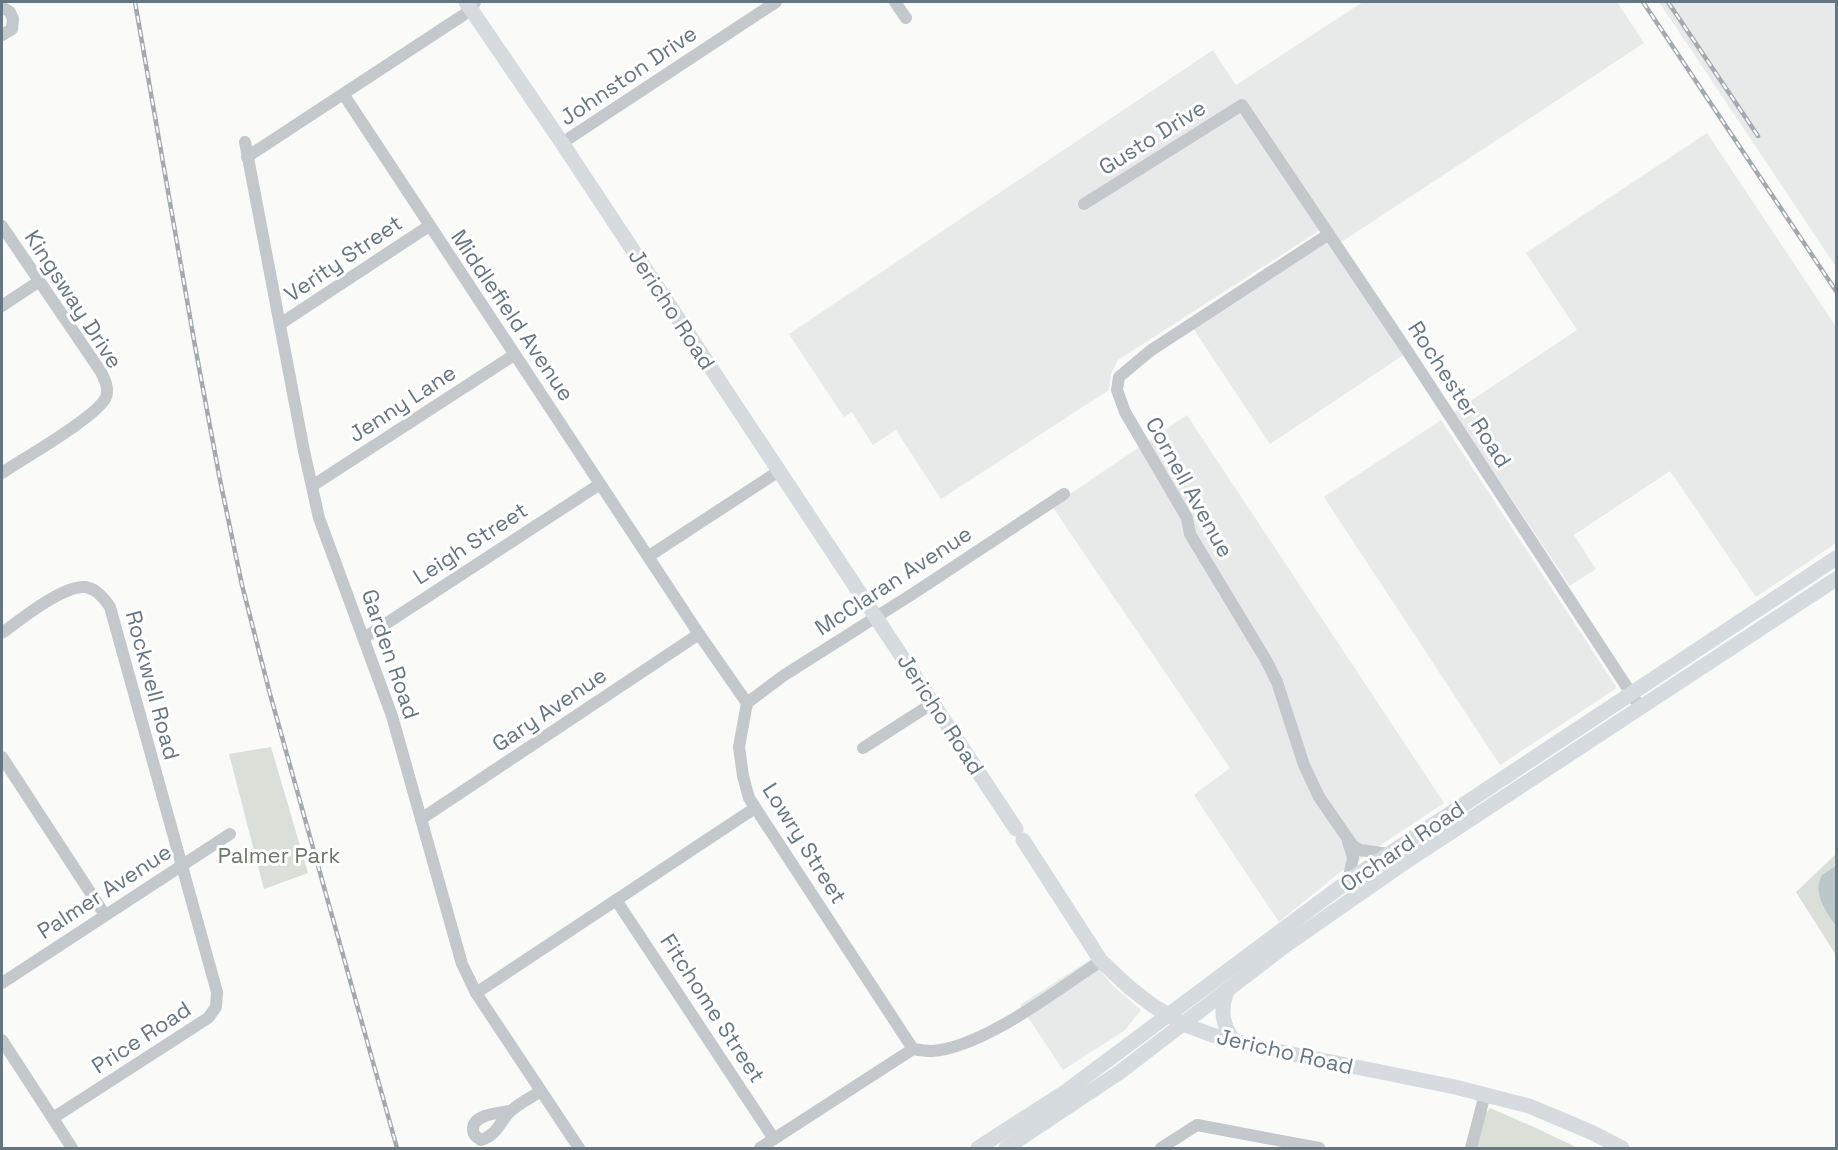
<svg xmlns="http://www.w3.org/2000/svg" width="1838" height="1150" font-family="'Space Grotesk',sans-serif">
<rect width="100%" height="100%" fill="#fafaf8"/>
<g fill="#e8e9e9">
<path d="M1363,2H1617L1644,43L1340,243L1328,225L1118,360L1111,374L1109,390L941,499L896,430L873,445L852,412L844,417L789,334L1213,50L1236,85Z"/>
<path d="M1659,2H1836V267Z"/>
<path d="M1707,133L1836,327V543L1756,597L1670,471L1574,535L1596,569L1570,586L1454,412L1577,330L1526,253Z"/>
<path d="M1327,238L1405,354L1270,444L1193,328Z"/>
<path d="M1187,415L1444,803L1339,873L1279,922L1194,795L1230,768L1052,506Z"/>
<path d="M1441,420L1617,688L1500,765L1324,497Z"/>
<path d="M1091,959L1112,985L1141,1010L1124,1031L1063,1070L1020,1005Z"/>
</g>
<g fill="#dadfd7">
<path d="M271,747L308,873L264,889L229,754Z"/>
<path d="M1836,854V955L1796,892Z"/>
<path d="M1490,1108L1536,1128L1578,1148H1475L1482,1119Z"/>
</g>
<path fill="#bbc7cb" d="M1836,866V926C1826,911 1812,893 1822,875Z"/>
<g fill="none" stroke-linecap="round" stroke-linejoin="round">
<g stroke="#c3c8cc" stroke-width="12">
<path d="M895,2L906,18"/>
<path d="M2,7L10,12L13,19L12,29L2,35"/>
<path d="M344,95L699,634L747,703L739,747L743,776L749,798L913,1049"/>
<path d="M245,142L304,451L319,518L392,716L462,964L476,993L579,1148"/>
<path d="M562,143L776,2"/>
<path d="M247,157L471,10L475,2"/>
<path d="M1084,204L1242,105L1406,349L1636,701"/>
<path d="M2,226L101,372C105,380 110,390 105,399C93,419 24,458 2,473"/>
<path d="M1329,234L1150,351L1119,377L1117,390L1125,412L1187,518L1190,534L1266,660L1277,682L1304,765L1319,797L1353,846L1360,850L1388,854"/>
<path d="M2,306L38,282"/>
<path d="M280,324L429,226"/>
<path d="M312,486L514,355"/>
<path d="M649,556L779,471"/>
<path d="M2,633C20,620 63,585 85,587C96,588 104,598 110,607L217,992L216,1007L208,1018L53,1118"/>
<path d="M364,638L600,484"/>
<path d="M747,703L783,676L914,593L1064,494"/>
<path d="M863,748L933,703"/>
<path d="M2,757L105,915"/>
<path d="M421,819L699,634"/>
<path d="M1348,841L1353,858L1348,881"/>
<path d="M616,900L774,1139"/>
<path d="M2,983L230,834"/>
<path d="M476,993L755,808"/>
<path d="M2,1040L72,1148"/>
<path d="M510,1111C499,1113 473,1114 473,1129C473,1135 476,1137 481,1140C498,1135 500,1120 512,1110C521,1102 532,1097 541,1091"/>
<path d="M760,1148L913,1049C919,1050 926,1051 932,1051C983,1048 1058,989 1101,961"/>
<path d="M1161,1148L1197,1125L1319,1148"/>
<path d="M1471,1148L1485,1094"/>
</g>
<g stroke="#d6dbdf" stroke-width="15">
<path d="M466,2L562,143L1016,829"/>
<path d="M1023,840L1101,961L1130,988L1152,1005L1183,1024L1212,1035L1262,1048L1455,1087L1529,1106L1591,1132L1622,1148"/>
<path d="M1227,991C1220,1010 1222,1023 1233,1040"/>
<path d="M978,1148L1065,1092L1348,881L1836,558"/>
<path d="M1006,1148L1120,1072L1286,945L1401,865L1836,579"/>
</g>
<g stroke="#a2aab0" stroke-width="4.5">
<g id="rail">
<path d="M135,2L195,346L220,480L242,585L270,694L397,1148"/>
<path d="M1643,2L1836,291"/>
<path d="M1668,2L1758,136"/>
</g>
</g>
<use href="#rail" stroke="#fff" stroke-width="2" stroke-dasharray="7" stroke-linecap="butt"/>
</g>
<g text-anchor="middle" stroke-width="6" stroke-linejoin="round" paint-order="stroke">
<g font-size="22" fill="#657683" stroke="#fff">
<text transform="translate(628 75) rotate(-34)" y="8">Johnston Drive</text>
<text transform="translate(1152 137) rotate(-32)" y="8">Gusto Drive</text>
<text transform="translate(343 258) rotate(-34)" y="8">Verity Street</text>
<text transform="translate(74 299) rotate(57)" y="8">Kingsway Drive</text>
<text transform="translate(672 309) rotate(57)" y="8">Jericho Road</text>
<text transform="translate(513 315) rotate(56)" y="8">Middlefield Avenue</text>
<text transform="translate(1460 394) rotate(57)" y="8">Rochester Road</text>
<text transform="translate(402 403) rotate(-33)" y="8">Jenny Lane</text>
<text transform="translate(1190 487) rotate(61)" y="8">Cornell Avenue</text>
<text transform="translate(470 543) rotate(-33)" y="8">Leigh Street</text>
<text transform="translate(893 580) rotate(-33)" y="8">McClaran Avenue</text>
<text transform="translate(391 654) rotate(71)" y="8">Garden Road</text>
<text transform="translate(153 685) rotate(75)" y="8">Rockwell Road</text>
<text transform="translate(549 709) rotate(-34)" y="8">Gary Avenue</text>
<text transform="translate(941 714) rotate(57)" y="8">Jericho Road</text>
<text transform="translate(805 843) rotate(58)" y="8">Lowry Street</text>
<text transform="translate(1402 846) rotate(-34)" y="8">Orchard Road</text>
<text transform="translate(104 891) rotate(-33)" y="8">Palmer Avenue</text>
<text transform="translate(713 1008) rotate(57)" y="8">Fitchome Street</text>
<text transform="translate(141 1037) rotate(-33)" y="8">Price Road</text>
<text transform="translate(1285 1051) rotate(13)" y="8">Jericho Road</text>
</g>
<g font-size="22" fill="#687a64" stroke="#fff">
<text x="279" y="863">Palmer Park</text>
</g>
</g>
<rect width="1838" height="1150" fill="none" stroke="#657683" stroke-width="6"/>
</svg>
